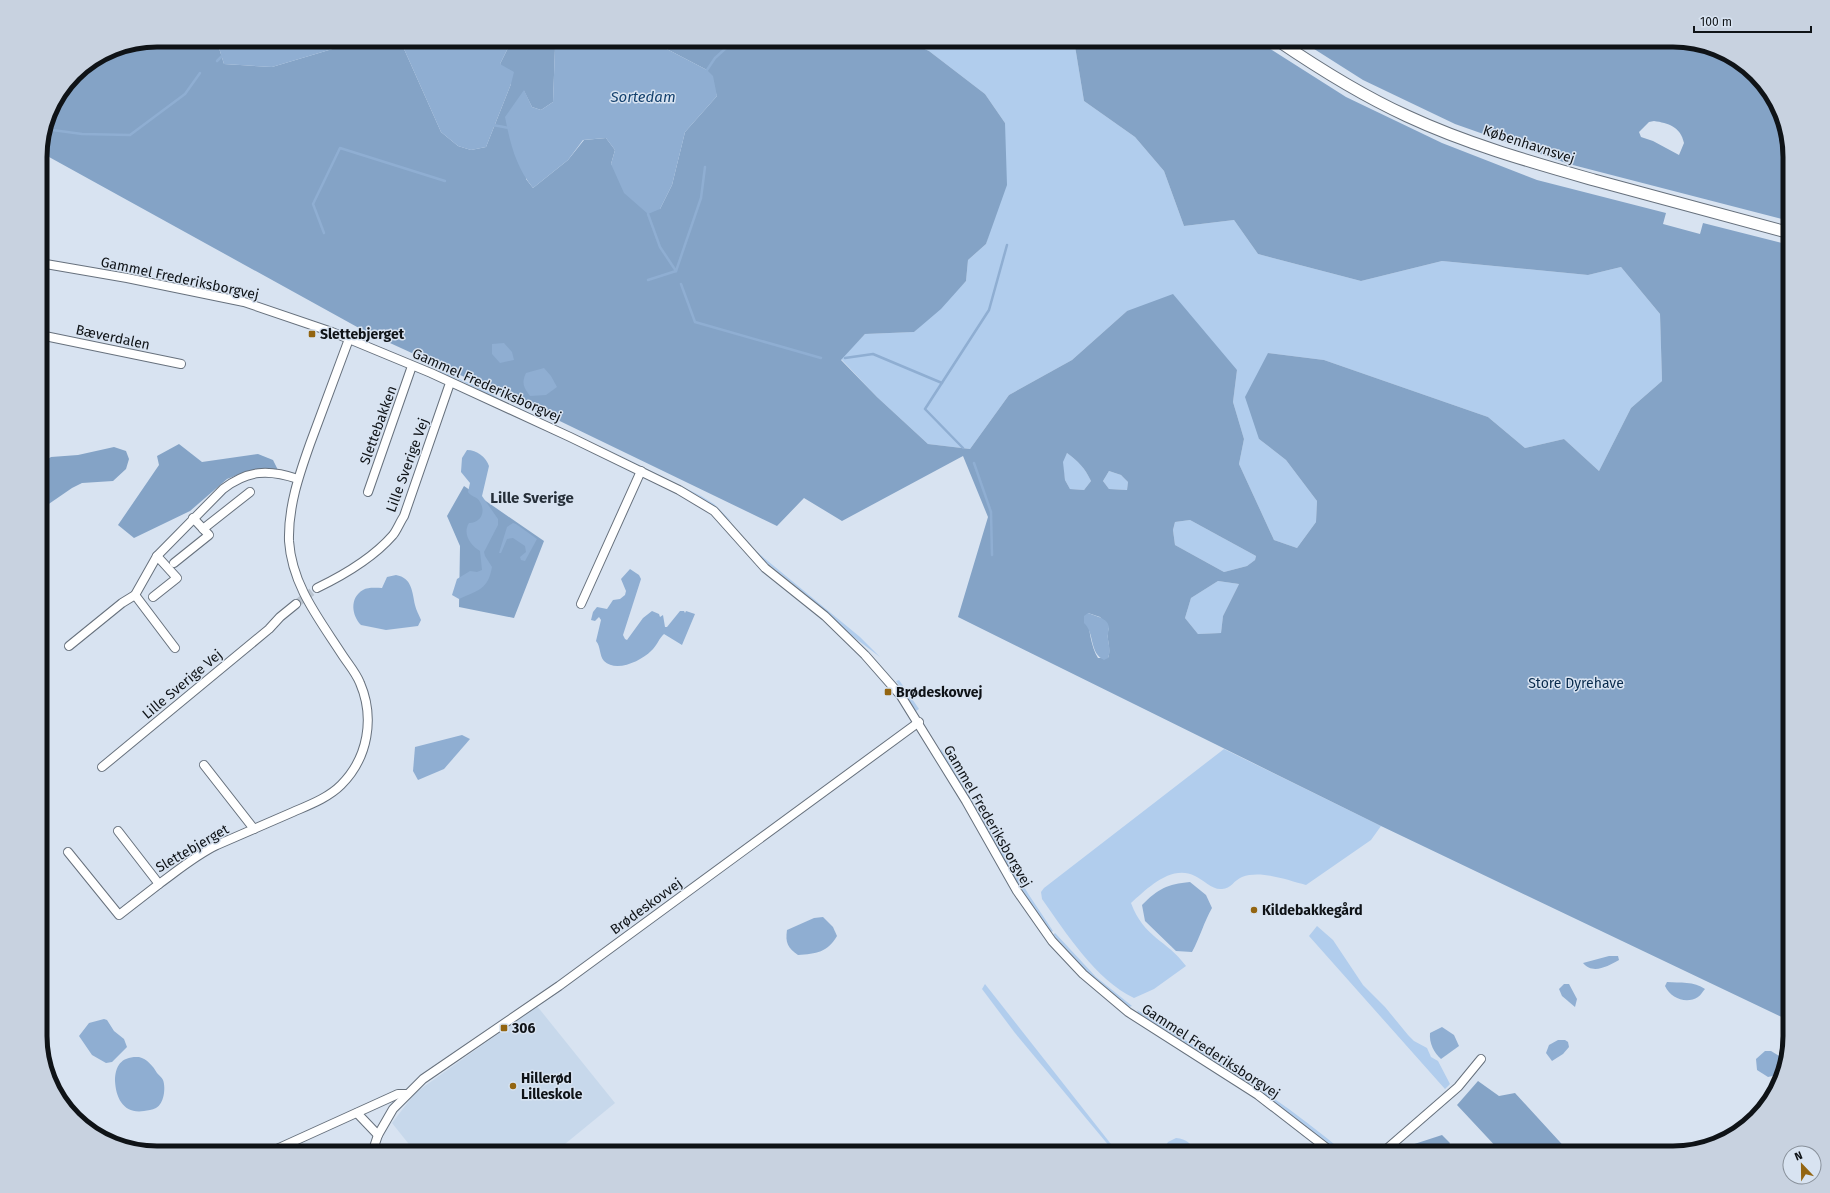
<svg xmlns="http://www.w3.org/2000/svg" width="1830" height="1193" font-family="'Fira Sans',sans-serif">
<rect width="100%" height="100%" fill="#d8e3f1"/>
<path fill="#c7d8eb" d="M537,1006L615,1103L554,1153H416L392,1123L415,1093Z"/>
<g fill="#b1cded">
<path d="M905,40H1074L1084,101L1135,137L1164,171L1184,226L1234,220L1258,254L1361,281L1442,261L1588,275L1621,267L1660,314L1662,381L1631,408L1599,471L1564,439L1525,448L1488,417L1324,360L1268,353L1259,439L1286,460L1317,501L1316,522L1297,548L1274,540L1239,464L1244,439L1233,402L1237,370L1127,311L1072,360L1009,395L970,449L928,444L877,397L841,359L865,334L914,332L966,281L968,260L986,244L991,227L1005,123L985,94L929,51Z"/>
<path d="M335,328L420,364L433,368L417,363L335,329Z"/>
<path d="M436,369L487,391L508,404L455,378L444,375Z"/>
<path d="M513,405L592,443L512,406Z"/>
<path d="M597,444L701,496L714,504L732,522L699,496Z"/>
<path d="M1067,453C1078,461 1085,468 1091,481L1084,490L1070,489L1065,480L1062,462Z"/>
<path d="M1109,471L1121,475L1128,482L1127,490L1109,489L1103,481Z"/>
<path d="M1190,520L1256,556L1255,560L1247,566L1224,572L1175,545L1173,530L1175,522Z"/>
<path d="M757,552L860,637L880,657L851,635L819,605L755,553Z"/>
<path d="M1218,581L1239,584L1223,616L1221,633L1198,634L1185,618L1191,598Z"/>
<path d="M899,680L919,709L916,711L896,681Z"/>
<path d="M941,749L1029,895L1053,931L1051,932L1021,891L940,751Z"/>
<path d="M1224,749L1381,826L1371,840L1306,885C1287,880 1261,870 1242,877C1234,880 1231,889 1222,889C1212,890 1204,880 1195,876C1171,864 1147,889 1131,903C1144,938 1167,940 1186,966L1154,989L1134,998C1096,980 1066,933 1042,899L1041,892L1044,888Z"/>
<path d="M1317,926L1333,940L1363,985L1385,1007L1408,1035L1414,1041L1427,1048L1431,1057L1438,1061L1450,1084L1445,1089L1309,936Z"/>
<path d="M1055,933L1096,977L1132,1006L1129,1007L1125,1004L1084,969L1053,935Z"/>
<path d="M985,984L1118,1153H1115L1015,1033L982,989Z"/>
<path d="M1137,1010C1209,1055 1280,1098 1345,1153H1341L1250,1084L1138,1013Z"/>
<path d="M1176,1138C1187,1139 1191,1144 1197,1153H1161L1168,1142Z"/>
</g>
<g fill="#84a3c6" fill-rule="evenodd">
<path d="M157,40H226L219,48L224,64L272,67L339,47L352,40H400L441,132L458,146L471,150L486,147L511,84L500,64L512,40H553L555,48L553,102L541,110L532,107L524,91L526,179L533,188L568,160L584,140L606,138L615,150L611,164L660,209L672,185L685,132L717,96L707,70L661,46L660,40H905L929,51L985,94L1005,123L1007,185L986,244L968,260L966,281L941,309L914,332L865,334L841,360L877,397L928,444L970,449L1009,395L1072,360L1127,311L1173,294L1237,370L1233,402L1244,439L1239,464L1274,540L1297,548L1316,522L1317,501L1286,460L1259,439L1245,397L1268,353L1324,360L1488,417L1525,448L1564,439L1599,471L1631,408L1662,381L1660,314L1621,267L1588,275L1442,261L1361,281L1258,254L1234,220L1184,226L1164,171L1135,137L1084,101L1074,40H1256L1346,97L1442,143L1537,180L1666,213L1663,224L1700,234L1703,223L1790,245V1021L1381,826L958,617L988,517L963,456L842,521L804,498L777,526L539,411L368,333L40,152L49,112L74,74L112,49ZM1067,453C1078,461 1085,468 1091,481L1084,490L1070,489L1065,480L1063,462ZM1109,471L1121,475L1128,482L1127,490L1109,489L1103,481ZM1190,520L1256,556L1255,560L1247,566L1224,572L1175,545L1173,530L1175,522ZM1218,581L1239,584L1223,616L1221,633L1198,634L1185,618L1191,598ZM1088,613L1100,617L1109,628C1105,639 1112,647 1108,658H1098C1091,647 1088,626 1088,613Z"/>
<path d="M1300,40H1673L1738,60L1774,99L1790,157V221L1569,164L1455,124L1363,80ZM1654,121C1668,123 1681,127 1684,143L1679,155L1653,141L1641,137L1639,132L1649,122Z"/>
<path d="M179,444L202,462L258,454L273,460L278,470L240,474L227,479L190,511L134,538L118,525L159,465L157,456Z"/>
<path d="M114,447L126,451L129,459L126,469L113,481L82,483L72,488L40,510V464L51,457L78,455Z"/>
<path d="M464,486L544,541L514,618L459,607L460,546L447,516Z"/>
<path d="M1478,1081L1499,1096L1515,1093L1570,1153H1499L1500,1151L1457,1105Z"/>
<path d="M1442,1135L1450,1143L1445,1153H1391L1393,1151Z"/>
</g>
<g fill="#8faed2">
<path d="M226,40H352L339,47L272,67L224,64L219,48Z"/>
<path d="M400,40H512L500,64L514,72L511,84L486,147L471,150L458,146L441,132Z"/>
<path d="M553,40H660L661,46L707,70L713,76L717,96L685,132L672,185L660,209L648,214L624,193L611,164L615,150L606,138L583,140L568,160L533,188C516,167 510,143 505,117L524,90L532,107L541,110L553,102L555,48Z"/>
<path d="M504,343L512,352L514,360L500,363L492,354V344Z"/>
<path d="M544,368L551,376L557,387L546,395L530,396C524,388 521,383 526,373Z"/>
<path d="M467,450C477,450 486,457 489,466L482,496L498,519V525L484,552L485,556L492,567C488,590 478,590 459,599L452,595L457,579L470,571L477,572L482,570L480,551C471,546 462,534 469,523C481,523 486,512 480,502C477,496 471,497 468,492L470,483L461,472L462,458Z"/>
<path d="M513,523L516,524L537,539L525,561L521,560L520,557L526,552L525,546L513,538L507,539L501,553H499L507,527Z"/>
<path d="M630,569L639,575L641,579L623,635L625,639L627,640L643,618L652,611L659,614L660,617L663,615L665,627H667L680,611H684L685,613L686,611L695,614L682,645L664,634C659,638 657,646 651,651C641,661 616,673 604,661C599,655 601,647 596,641L601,620L599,617L595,621L591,620L593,612L597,607L607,609L613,600L620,599L625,595L626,591L621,579Z"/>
<path d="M396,575C412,578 412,591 415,605C416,610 419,615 421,620L418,626L386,630L361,625C352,616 349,598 363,590C368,587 376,588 382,588L387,577Z"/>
<path d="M1088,613C1095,616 1108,618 1109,627C1109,631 1107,635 1108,639C1109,647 1111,650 1108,658L1104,660C1089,653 1095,633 1084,623V616Z"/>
<path d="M462,735L470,739L444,769L418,780L413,771L415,747Z"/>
<path d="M1190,882L1206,895L1212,908C1204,922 1200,937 1192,952L1176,951L1145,921L1142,905C1158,889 1167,884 1190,882Z"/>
<path d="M823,917L833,927L837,936C828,952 816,954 798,955C788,948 785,943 787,930L814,918Z"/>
<path d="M1609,956H1618L1619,960C1608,966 1593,975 1583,963Z"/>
<path d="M1667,982C1680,983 1694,981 1705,989C1703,991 1701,995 1698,997C1687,1004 1671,999 1665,986Z"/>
<path d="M1564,984H1569L1577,999L1575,1007L1562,996L1559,989Z"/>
<path d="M104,1019L107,1020L114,1031L124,1039L127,1047L112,1062L106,1063L92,1055L79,1036L89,1023Z"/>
<path d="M1442,1027L1454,1035L1459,1046L1441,1059C1434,1053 1429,1043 1430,1033Z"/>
<path d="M1558,1040H1565L1568,1042L1569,1047L1563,1054L1552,1061L1546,1053L1549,1045Z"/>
<path d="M1765,1051H1771L1781,1057L1782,1063L1777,1075L1768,1077L1757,1070L1756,1059Z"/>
<path d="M139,1057C147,1059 153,1066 157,1073C159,1075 162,1078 163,1080C166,1088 164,1104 156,1108C152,1110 148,1110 144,1111C124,1114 116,1099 115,1081C115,1065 122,1056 139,1057Z"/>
</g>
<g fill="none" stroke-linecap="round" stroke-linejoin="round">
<g stroke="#8faed2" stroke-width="2.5">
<path d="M1011,40L1018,42L1026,40"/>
<path d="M217,61L223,55"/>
<path d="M707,70L715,58L735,40"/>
<path d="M493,125L509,128"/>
<path d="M45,129L82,134L130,135L185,94L200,73"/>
<path d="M648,214L660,247L676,271"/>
<path d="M324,233L313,204L340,148L445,181"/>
<path d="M676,271L701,198L705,167"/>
<path d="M648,280L676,271"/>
<path d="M681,284L695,322L821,358"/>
<path d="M845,358L873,354L942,383"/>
<path d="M963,448L925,409L989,310L1007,245"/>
<path d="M974,463L991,512L992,555"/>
</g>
<path stroke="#bac4d0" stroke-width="8" stroke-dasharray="8 4" stroke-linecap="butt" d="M296,604L317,588"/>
<g stroke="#67717d" stroke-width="10">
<g id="minor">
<path d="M40,263L127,278L244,302L332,332L431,373L570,437L679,490L714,511L765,568L825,616L865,655L901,696L966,801L1017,891L1052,941L1083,974L1128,1012L1258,1095L1333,1153"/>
<path d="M40,335L181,364"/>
<path d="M368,492L412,366"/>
<path d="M203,529L250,492"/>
<path d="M174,563L209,535L193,518"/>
<path d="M317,588C344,575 373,558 393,535C397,530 400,522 404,516L450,383"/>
<path d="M135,595L175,648"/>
<path d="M153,597L177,578L157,556"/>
<path d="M581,604L641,471"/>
<path d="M69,646L122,603L135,595L157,556L223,489C248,470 268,469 298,479"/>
<path d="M204,765L254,829"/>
<path d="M102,767L269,629L280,617L296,604"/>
<path d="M118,831L159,884C177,871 196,855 217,845C242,834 268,823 293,812C309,805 328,798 341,785C368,758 375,718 360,683C356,673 349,665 343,656C320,620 292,586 289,541C288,507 299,475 310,444C323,409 336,374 349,339"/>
<path d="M68,852L119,915L159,884"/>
<path d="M357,1113L378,1135"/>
<path d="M268,1153L398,1094H407"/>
<path d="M372,1153L378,1135L393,1109L423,1079L559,986L919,722"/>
<path d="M1382,1153L1458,1087L1481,1059"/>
</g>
</g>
<g stroke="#67717d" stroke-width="13">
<path id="major" d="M1277,40C1318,68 1361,95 1407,116C1467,144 1531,162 1594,180C1659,198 1725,215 1790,233"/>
</g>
<use href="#minor" stroke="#fff" stroke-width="8"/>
<use href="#major" stroke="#fff" stroke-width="11"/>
</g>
<g fill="#936511" stroke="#d8e3f1" stroke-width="1.5">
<rect x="308" y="330" width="8" height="8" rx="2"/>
<rect x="884" y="688" width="8" height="8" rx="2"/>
<circle cx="1254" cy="910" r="4"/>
<rect x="500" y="1024" width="8" height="8" rx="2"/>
<circle cx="513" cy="1086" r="4"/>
</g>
<g text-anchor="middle" stroke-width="3" stroke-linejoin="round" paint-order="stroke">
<g font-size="14" fill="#0f1317" stroke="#d8e3f1">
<text transform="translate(1529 144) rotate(18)" y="5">Københavnsvej</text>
<text transform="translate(180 278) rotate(12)" y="5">Gammel Frederiksborgvej</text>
<text transform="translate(113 337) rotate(12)" y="5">Bæverdalen</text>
<text transform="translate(487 385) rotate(24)" y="5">Gammel Frederiksborgvej</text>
<text transform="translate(378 425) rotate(-70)" y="5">Slettebakken</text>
<text transform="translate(407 465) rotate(-70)" y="5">Lille Sverige Vej</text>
<text transform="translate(182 684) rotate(-40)" y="5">Lille Sverige Vej</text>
<text transform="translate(988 816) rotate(60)" y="5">Gammel Frederiksborgvej</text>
<text transform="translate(192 848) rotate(-30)" y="5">Slettebjerget</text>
<text transform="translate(646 906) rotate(-36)" y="5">Brødeskovvej</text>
<text transform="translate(1211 1051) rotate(33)" y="5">Gammel Frederiksborgvej</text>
</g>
<g font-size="14" font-weight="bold" fill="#0f1317" stroke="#d8e3f1" text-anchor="start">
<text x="320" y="339">Slettebjerget</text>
<text x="896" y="697">Brødeskovvej</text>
<text x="1262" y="915">Kildebakkegård</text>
<text x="512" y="1033">306</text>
<text x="521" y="1083">Hillerød<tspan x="521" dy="16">Lilleskole</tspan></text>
</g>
<g font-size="14" fill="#082a4c" stroke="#d8e3f1">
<text x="1576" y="688">Store Dyrehave</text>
</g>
<g font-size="15" font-style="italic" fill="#13406d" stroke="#d8e3f1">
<text x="643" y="102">Sortedam</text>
</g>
<g font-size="15" font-weight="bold" fill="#262f39" stroke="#d8e3f1">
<text x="532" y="503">Lille Sverige</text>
</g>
</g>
<path d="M0 0H1830V1193H0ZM157 47H1673A110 110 0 0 1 1783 157V1036A110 110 0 0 1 1673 1146H157A110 110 0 0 1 47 1036V157A110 110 0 0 1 157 47Z" fill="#c8d2e0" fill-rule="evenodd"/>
<path fill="none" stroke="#0f1317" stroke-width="5" d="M157 47H1673A110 110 0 0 1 1783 157V1036A110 110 0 0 1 1673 1146H157A110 110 0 0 1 47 1036V157A110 110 0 0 1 157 47Z"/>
<g transform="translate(1802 1165) rotate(338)"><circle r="19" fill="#d8e3f1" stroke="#88909a"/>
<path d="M0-3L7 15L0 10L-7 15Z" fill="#936511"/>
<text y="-6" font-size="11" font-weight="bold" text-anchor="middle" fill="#0f1317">N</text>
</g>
<path d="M1694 26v6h117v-6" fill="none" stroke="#0f1317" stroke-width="2"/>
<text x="1700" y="26" font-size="12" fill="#0f1317" stroke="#d8e3f1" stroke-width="3" paint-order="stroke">100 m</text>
</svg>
